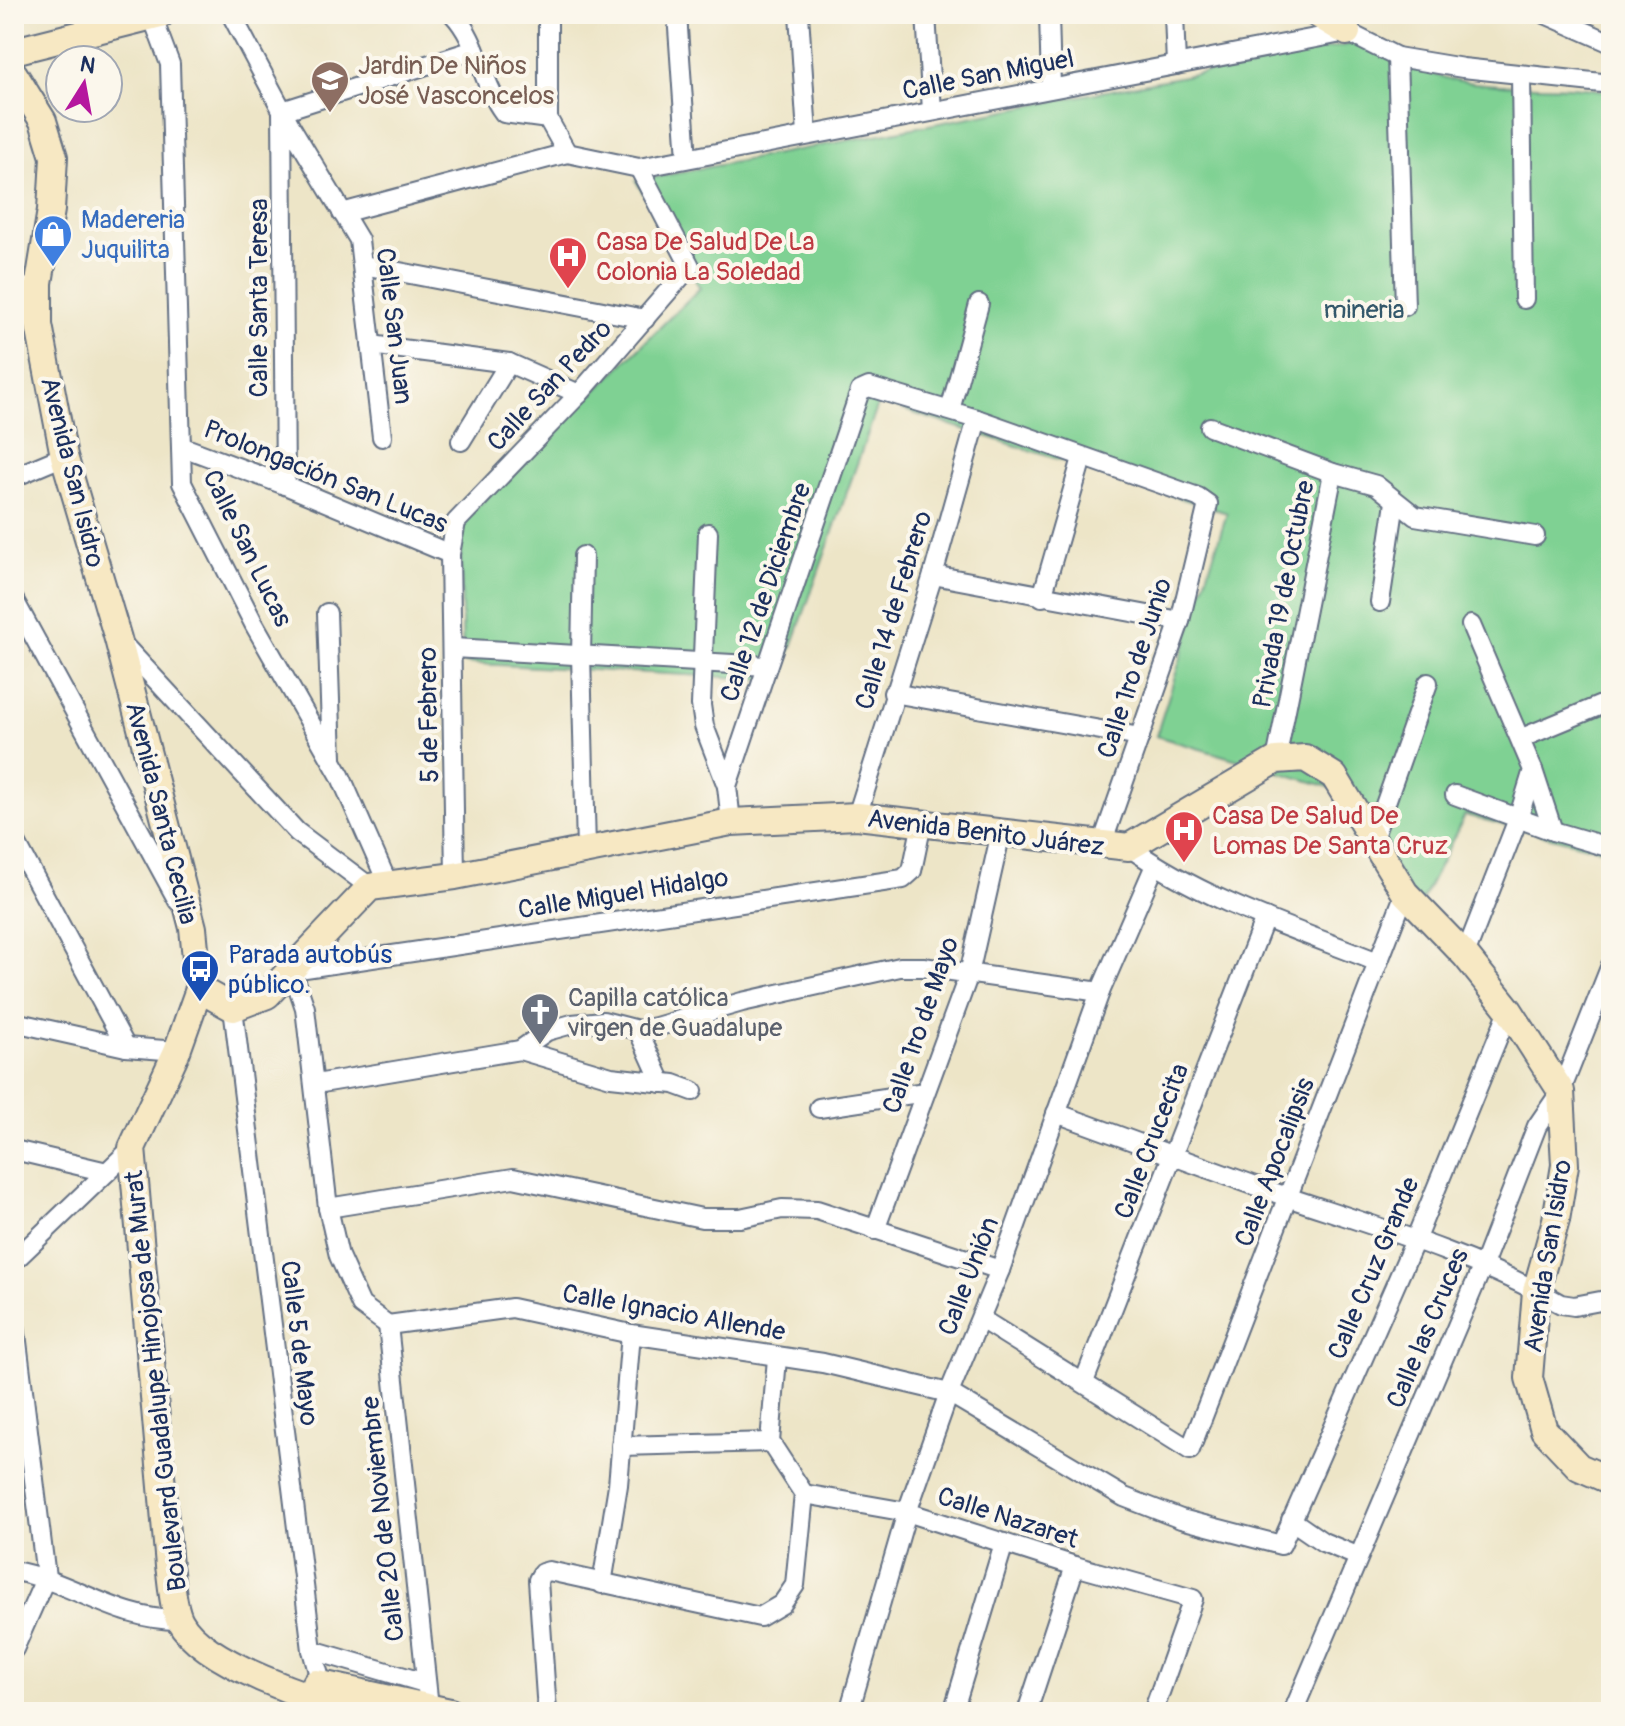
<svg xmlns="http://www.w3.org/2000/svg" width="1625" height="1726" font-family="Pangolin,sans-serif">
<rect width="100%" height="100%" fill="#fbf7ec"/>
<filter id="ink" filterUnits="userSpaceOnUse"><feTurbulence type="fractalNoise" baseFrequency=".0125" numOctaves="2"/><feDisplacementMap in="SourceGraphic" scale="16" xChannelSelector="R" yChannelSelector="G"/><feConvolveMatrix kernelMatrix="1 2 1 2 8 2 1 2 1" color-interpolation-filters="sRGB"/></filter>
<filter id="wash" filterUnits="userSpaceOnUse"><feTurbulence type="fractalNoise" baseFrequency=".006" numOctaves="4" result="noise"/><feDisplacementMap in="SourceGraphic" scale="32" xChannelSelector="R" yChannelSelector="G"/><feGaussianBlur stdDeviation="1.8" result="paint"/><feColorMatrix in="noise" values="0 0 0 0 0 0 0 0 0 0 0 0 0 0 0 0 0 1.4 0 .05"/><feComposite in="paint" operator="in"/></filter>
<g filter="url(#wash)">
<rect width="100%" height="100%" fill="#ede5c7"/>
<path fill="#7fd193" stroke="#4d8078" stroke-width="2" d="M1362,42C1392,58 1426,76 1461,81C1510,90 1561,82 1611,92V852L1465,815L1418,908L1350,793L1156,736L1227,513L879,402L780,680L463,663L460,524L700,288L636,181Z"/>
</g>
<g filter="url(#ink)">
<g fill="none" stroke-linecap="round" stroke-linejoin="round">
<g stroke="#646f83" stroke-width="22">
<g id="street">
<path d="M231,14L291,127L359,240L382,437"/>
<path d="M453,14C479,41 481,83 504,113L548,119L567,153L639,168L1347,32L1397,57L1463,68L1611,84"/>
<path d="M548,14V119"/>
<path d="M677,14L687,158"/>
<path d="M799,14L807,135"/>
<path d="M926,14L932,111"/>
<path d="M1049,14L1051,87"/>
<path d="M1174,14L1176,65"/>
<path d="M1545,14L1611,43"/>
<path d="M152,16L170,64L182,483L254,624L340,775L388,884"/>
<path d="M1397,57L1405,306"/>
<path d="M1521,75L1524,299"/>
<path d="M342,213L567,153"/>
<path d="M363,265L645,319"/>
<path d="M14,293L39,283"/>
<path d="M371,345L509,363L579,394"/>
<path d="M950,410L979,304"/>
<path d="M1210,427L1333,473L1376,485L1415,516L1535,536"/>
<path d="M461,441L509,363"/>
<path d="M183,447L285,485L450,554"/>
<path d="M14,477L64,456"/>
<path d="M285,485L282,111L474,50"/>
<path d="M708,533L701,705L704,726L727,786"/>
<path d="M583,556L581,655L586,849"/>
<path d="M933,575L1180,621"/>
<path d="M1042,597L1082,458"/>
<path d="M14,600L178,901"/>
<path d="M1380,602L1395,502"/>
<path d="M327,613L332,758"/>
<path d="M120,641L297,832L370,887"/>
<path d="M453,648L767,666"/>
<path d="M893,693L1140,737"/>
<path d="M1522,738L1611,701"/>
<path d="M1276,760L1333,473"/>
<path d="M1533,770L1553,831"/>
<path d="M1455,795L1553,831L1611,848"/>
<path d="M857,816L933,575L977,419"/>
<path d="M731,822L727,786L860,391L869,387L977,419L1198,497L1208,504L1180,621L1101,847"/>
<path d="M14,839L126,1047"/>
<path d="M1373,839L1428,683"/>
<path d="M1129,847C1203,900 1294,929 1378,962"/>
<path d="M455,876L450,554L456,522L579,394L690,266L639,168"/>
<path d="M1465,955L1518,819L1533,770L1471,625"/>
<path d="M233,1008L312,1650L323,1690"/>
<path d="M14,1022L126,1047L177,1051"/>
<path d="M638,1030L662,1083"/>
<path d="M520,1050L611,1077L674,1084L693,1091"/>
<path d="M316,1084L520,1050L547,1031L572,1024L603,1021L638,1030L656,1027L742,1002L900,967H923L1100,992"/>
<path d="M819,1108L925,1092"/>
<path d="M1056,1113C1134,1141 1212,1171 1290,1198C1383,1229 1475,1256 1561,1304L1574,1306L1611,1299"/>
<path d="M14,1150L107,1172"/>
<path d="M328,1208L513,1178L702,1218H740L782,1209L817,1210L1000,1270"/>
<path d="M875,1230L969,974L1001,832"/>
<path d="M14,1261L132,1148"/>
<path d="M14,1317L46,1577L14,1649"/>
<path d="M981,1319L1190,1450L1405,893"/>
<path d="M388,1325L512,1308L631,1334L823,1363L949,1393L1124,1497L1181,1519L1281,1545L1416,1238L1509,1010"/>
<path d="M388,1325L361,1305L339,1256L328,1208L305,1008L292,970L903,879L912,871L922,823"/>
<path d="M388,1325L429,1707"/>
<path d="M1084,1382L1265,918"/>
<path d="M621,1446L770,1442"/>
<path d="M804,1494L907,1512L1075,1566L1193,1599L1153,1712"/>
<path d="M1291,1520L1323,1542L1357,1556"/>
<path d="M14,1571C72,1581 118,1621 180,1620"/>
<path d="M602,1584L618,1485L631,1334"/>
<path d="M312,1650L425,1683"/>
<path d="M547,1712L538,1580L542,1573L549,1571L760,1617L782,1604L795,1585L804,1494L770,1442L777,1358"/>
<path d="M849,1712L907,1512L949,1393L1000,1270L1100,992L1155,865"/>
<path d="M953,1712L1004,1543"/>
<path d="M1027,1712L1075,1566"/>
<path d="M1293,1712L1483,1265L1537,1126L1561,1091L1611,965"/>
</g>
</g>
<g stroke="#646f83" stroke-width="30">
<g id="secondary">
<path d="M1317,14L1347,32"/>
<path d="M14,51L161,14"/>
<path d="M14,74L43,121L54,157L51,210L39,283V325L64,456L118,639L193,928L199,989L177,1051L132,1148L169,1566C172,1582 172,1606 180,1621C203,1664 316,1701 361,1712"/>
<path d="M199,989L233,1008L267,995L370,887L455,876L731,822L857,816L1129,847L1276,760L1305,758L1334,776L1405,893L1465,955L1509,1010L1561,1091L1565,1165L1556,1220L1536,1291L1529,1378L1544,1430L1579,1467L1611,1481"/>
<path d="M316,1683L450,1712"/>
</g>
</g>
<use href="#street" stroke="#fff" stroke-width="18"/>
<use href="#secondary" stroke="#f7e8c3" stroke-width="26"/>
</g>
</g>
<defs>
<g id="school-pin" transform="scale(2)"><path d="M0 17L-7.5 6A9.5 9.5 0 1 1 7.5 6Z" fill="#8d6e63" stroke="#fbf7ec"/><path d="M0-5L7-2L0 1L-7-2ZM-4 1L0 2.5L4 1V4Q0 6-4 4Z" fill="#fff"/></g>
<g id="shop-pin" transform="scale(2)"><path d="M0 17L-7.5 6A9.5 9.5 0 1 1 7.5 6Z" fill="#3f7fe0" stroke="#fbf7ec"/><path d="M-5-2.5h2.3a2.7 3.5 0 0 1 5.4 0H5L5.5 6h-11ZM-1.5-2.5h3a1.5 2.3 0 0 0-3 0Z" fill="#fff"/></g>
<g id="hospital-pin" transform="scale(2)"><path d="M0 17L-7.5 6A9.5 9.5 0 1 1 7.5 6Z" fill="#e0444e" stroke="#fbf7ec"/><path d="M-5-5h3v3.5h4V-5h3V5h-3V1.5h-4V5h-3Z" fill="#fff"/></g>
<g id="bus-pin" transform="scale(2)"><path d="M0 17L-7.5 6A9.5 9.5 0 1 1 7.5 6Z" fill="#1a4fb4" stroke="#fbf7ec"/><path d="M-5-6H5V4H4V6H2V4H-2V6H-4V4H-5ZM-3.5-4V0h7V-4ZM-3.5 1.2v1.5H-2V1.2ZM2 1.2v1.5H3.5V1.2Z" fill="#fff"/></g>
<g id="church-pin" transform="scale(2)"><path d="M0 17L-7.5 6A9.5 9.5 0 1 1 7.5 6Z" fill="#6b7280" stroke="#fbf7ec"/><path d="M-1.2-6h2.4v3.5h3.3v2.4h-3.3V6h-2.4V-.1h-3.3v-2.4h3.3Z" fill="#fff"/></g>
</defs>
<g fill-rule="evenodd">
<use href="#school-pin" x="330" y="80"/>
<use href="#shop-pin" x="53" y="234"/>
<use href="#hospital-pin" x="568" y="256"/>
<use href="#hospital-pin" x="1184" y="830"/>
<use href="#bus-pin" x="200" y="969"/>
<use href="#church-pin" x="540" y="1012"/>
</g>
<g text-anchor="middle" stroke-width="8" stroke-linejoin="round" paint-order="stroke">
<g font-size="26" fill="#785e54" stroke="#fbf7ec" text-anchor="start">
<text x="358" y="74">Jardin De Niños<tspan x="358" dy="30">José Vasconcelos</tspan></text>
</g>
<g font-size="26" fill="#1b2f5e" stroke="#fbf7ec">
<text transform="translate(988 74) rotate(-11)" y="9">Calle San Miguel</text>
<text transform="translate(258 298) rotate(-90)" y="9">Calle Santa Teresa</text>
<text transform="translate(395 326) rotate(83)" y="9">Calle San Juan</text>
<text transform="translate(549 385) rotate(-47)" y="9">Calle San Pedro</text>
<text transform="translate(73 472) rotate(76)" y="9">Avenida San Isidro</text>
<text transform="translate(326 476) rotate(22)" y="9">Prolongación San Lucas</text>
<text transform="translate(248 548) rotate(64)" y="9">Calle San Lucas</text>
<text transform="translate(765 592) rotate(-71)" y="9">Calle 12 de Diciembre</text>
<text transform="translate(1283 594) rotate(-79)" y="9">Privada 19 de Octubre</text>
<text transform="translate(893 610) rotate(-73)" y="9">Calle 14 de Febrero</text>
<text transform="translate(1134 668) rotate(-72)" y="9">Calle 1ro de Junio</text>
<text transform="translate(428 715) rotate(-91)" y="9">5 de Febrero</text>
<text transform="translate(162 813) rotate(76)" y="9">Avenida Santa Cecilia</text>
<text transform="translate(986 832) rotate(7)" y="9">Avenida Benito Juárez</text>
<text transform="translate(623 893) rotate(-9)" y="9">Calle Miguel Hidalgo</text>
<text transform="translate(920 1025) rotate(-71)" y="9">Calle 1ro de Mayo</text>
<text transform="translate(1151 1141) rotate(-69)" y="9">Calle Crucecita</text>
<text transform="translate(1274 1162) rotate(-69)" y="9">Calle Apocalipsis</text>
<text transform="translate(1547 1256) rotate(-81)" y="9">Avenida San Isidro</text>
<text transform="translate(1373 1268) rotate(-67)" y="9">Calle Cruz Grande</text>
<text transform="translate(968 1276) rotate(-69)" y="9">Calle Unión</text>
<text transform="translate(674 1312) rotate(10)" y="9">Calle Ignacio Allende</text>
<text transform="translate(1427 1328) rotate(-67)" y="9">Calle las Cruces</text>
<text transform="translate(300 1343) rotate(83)" y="9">Calle 5 de Mayo</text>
<text transform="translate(155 1381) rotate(-96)" y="9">Boulevard Guadalupe Hinojosa de Murat</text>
<text transform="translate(1008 1517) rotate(18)" y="9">Calle Nazaret</text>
<text transform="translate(382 1519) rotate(-96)" y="9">Calle 20 de Noviembre</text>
</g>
<g font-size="26" fill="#366cbe" stroke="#fbf7ec" text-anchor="start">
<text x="81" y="228">Madereria<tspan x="81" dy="30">Juquilita</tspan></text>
</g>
<g font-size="26" fill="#be3a42" stroke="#fbf7ec" text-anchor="start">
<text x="596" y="250">Casa De Salud De La<tspan x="596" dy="30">Colonia La Soledad</tspan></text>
<text x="1212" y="824">Casa De Salud De<tspan x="1212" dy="30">Lomas De Santa Cruz</tspan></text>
</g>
<g font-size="26" fill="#34586b" stroke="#fbf7ec">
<text x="1364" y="318">mineria</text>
</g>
<g font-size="26" fill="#164399" stroke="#fbf7ec" text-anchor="start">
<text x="228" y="963">Parada autobús<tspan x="228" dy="30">público.</tspan></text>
</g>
<g font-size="26" fill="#5b616d" stroke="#fbf7ec" text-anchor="start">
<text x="568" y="1006">Capilla católica<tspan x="568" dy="30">virgen de Guadalupe</tspan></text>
</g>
</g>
<rect width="1625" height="1726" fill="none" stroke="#fbf7ec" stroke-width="48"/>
<g transform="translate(84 84) rotate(11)"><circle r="38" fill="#fbf7ec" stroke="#a1a7b3" stroke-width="2"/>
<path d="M0-6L14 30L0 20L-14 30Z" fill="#b5179e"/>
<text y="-12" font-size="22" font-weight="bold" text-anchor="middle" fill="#1b2f5e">N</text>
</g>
</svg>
